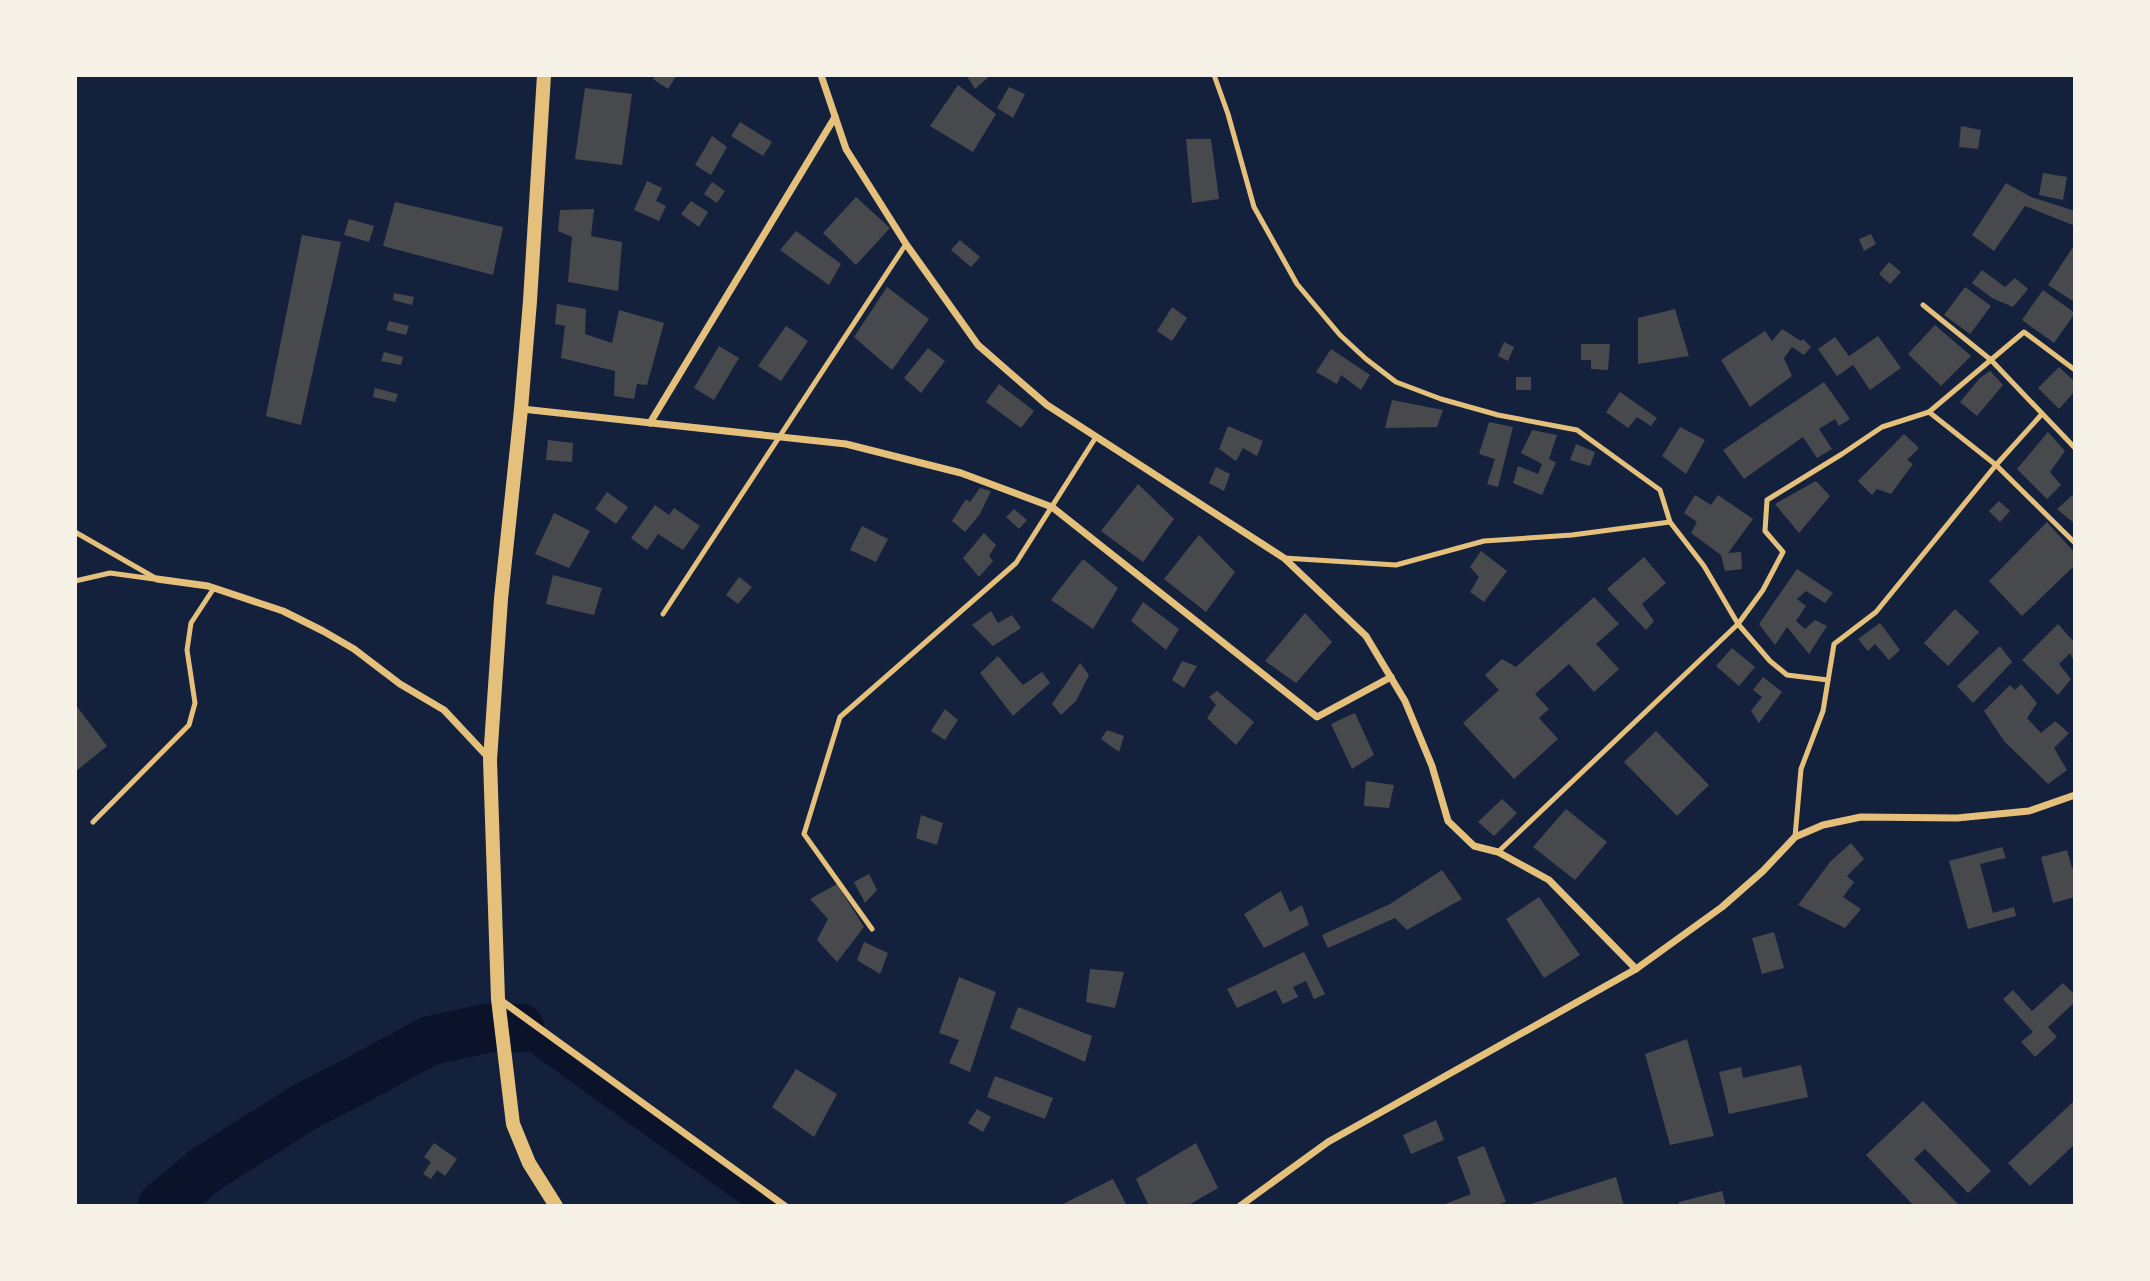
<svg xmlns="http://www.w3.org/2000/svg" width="2150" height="1281" font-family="Rubik,sans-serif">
<rect width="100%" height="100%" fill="#14213d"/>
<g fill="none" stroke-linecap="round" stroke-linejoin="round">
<path stroke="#0b132b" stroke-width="28" d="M520,1028L768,1206"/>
<path stroke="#0b132b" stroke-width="49" d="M162,1206L208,1168L306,1106L359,1079L429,1041L488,1028H520"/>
</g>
<g fill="#48494c">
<path d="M656,75H677L668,89L653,79Z"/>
<path d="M966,75H991L975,89Z"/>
<path d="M958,85L996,114L973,152L930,126Z"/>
<path d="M1009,87L1025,94L1013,118L997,108Z"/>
<path d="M585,88L632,94L622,165L575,159Z"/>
<path d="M740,122L772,142L763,156L731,136Z"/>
<path d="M1961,126L1981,130L1978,149L1959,147Z"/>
<path d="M712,136L727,147L711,175L695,165Z"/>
<path d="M1186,139H1211L1219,199L1192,203Z"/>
<path d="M2043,173L2067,177L2063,200L2039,195Z"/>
<path d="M647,181L662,188L656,201L666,206L659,221L634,210Z"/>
<path d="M712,182L725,191L717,203L704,194Z"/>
<path d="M2006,183L2031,197L2075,211V226L2025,206L1994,251L1972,235Z"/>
<path d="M856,197L890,228L856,265L823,233Z"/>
<path d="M691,201L708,212L699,227L681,214Z"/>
<path d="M395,202L503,227L493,275L383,246Z"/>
<path d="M594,209L591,236L622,242L618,291L568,282L572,237L558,231L560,210Z"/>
<path d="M349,219L374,226L369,242L344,235Z"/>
<path d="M796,231L841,264L829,285L780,250Z"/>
<path d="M1871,234L1876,244L1864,251L1859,239Z"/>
<path d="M302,235L341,242L301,425L266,416Z"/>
<path d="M960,240L980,257L971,267L951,250Z"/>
<path d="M2075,244V299L2073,301L2048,285Z"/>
<path d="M1889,262L1901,272L1890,284L1879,274Z"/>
<path d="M1982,270L2005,287L2015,278L2028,289L2013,307L1992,298L1972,283Z"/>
<path d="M887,287L929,319L892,370L854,337Z"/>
<path d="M1965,287L1991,306L1970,334L1944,315Z"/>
<path d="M2043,290L2075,313L2054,343L2022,320Z"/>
<path d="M394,293L414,297L412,305L393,300Z"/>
<path d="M557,304L586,309L585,334L612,343L619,310L664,323L647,385L637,384L634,399L614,396L615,371L561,358L565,326L555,324Z"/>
<path d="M1172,307L1187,318L1172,341L1157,331Z"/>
<path d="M1675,309L1689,356L1638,364V318Z"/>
<path d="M389,321L409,326L406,335L386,330Z"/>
<path d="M1935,325L1971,356L1941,386L1908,354Z"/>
<path d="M786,326L808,341L781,381L758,366Z"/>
<path d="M1782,329L1801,341L1803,339L1811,347L1804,355L1792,347L1784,358L1792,376L1750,407L1721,360L1765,331L1772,341Z"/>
<path d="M1878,336L1901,368L1870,390L1853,365L1837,376L1818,349L1835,337L1849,356Z"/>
<path d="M1504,342L1514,347L1508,361L1498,356Z"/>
<path d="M1581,344H1610L1608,370L1591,369V360H1581Z"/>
<path d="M719,346L739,358L714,400L694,388Z"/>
<path d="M928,348L945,361L921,393L904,378Z"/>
<path d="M1331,349L1370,375L1361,390L1341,375L1337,384L1316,372Z"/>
<path d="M384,352L403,357L401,365L381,361Z"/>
<path d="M2059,367L2075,382V391L2059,409L2038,388Z"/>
<path d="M1990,371L2003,385L1977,416L1960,402L1980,378Z"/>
<rect x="1516" y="377" width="15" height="13"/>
<path d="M1824,382L1850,419L1839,426L1835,419L1819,429L1832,449L1817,458L1803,437L1744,479L1723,450Z"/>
<path d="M999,384L1034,411L1021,428L986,402Z"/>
<path d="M375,388L398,394L395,402L373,397Z"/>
<path d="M1620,392L1657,418L1651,426L1637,417L1628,428L1606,412Z"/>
<path d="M1392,400L1443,410L1437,427L1385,428Z"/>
<path d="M1489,422L1513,427L1498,487L1487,484L1495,459L1479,454Z"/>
<path d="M1228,426L1263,441L1257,456L1243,448L1236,461L1219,449Z"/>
<path d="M1680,427L1705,440L1686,474L1662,456Z"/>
<path d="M1532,430L1557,435L1549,459L1556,462L1542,495L1513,483L1518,466L1538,474L1542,464L1521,453Z"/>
<path d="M2048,432L2065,451L2050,472L2061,485L2047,499L2017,469Z"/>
<path d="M1904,434L1919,448L1907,460L1913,464L1891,494L1877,489L1872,495L1858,481Z"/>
<path d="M548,440L573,443L572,462L546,460Z"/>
<path d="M1576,444L1595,452L1590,466L1570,460Z"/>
<path d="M1216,467L1230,474L1224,491L1209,483Z"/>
<path d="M1816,481L1830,496L1799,533L1775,504Z"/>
<path d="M1138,484L1174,519L1143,562L1101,531Z"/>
<path d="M980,488L991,491L980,514L965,532L952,521L966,499L970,502Z"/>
<path d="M607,492L628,507L616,524L595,509Z"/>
<path d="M2075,493V524L2057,509Z"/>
<path d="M1695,495L1711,505L1718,495L1753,519L1728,553L1741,552L1742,569L1725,571L1721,555L1691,533L1697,522L1684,513Z"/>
<path d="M1999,501L2010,511L2000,522L1989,511Z"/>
<path d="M655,505L669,515L674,508L700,526L683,550L658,534L647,550L631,538Z"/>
<path d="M1014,509L1027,520L1019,529L1006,517Z"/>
<path d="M554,513L590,531L569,568L535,554Z"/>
<path d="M2047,522L2075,553V565L2022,616L1989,581Z"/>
<path d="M862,526L888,539L876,562L850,550Z"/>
<path d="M984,533L996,545L989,556L993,561L979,577L963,558Z"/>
<path d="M1199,535L1235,572L1206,612L1164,579Z"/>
<path d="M1481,551L1507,571L1484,602L1470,592L1479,577L1470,567Z"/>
<path d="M1644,557L1666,583L1642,604L1654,621L1646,630L1607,589Z"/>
<path d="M1083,559L1118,588L1093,629L1051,600Z"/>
<path d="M1797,569L1833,593L1825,603L1806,591L1797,599L1806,606L1796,621L1805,629L1815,620L1827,626L1809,654L1787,627L1775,645L1759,624Z"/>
<path d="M553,575L602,588L594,615L546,604Z"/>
<path d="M739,577L752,587L738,604L726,595Z"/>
<path d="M1594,597L1619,624L1596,644L1619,669L1594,692L1569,664L1535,694L1549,709L1539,718L1558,739L1514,779L1463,723L1499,690L1485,675L1502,659L1516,667Z"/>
<path d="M1143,602L1179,629L1166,650L1131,621Z"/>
<path d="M1955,609L1979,632L1948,666L1924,643Z"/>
<path d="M991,611L998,623L1012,615L1021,628L993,646L972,625Z"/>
<path d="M1305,613L1332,642L1296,683L1265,661Z"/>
<path d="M1880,623L1900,650L1889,660L1875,644L1868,651L1858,639Z"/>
<path d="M2058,624L2075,643V663L2070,653L2059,664L2071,679L2058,695L2022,660Z"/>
<path d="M2000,646L2012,662L1973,703L1957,686Z"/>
<path d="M1732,648L1755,667L1739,686L1716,666Z"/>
<path d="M998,656L1023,685L1042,672L1050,683L1013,716L980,673Z"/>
<path d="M1182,661L1197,666L1184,688L1172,680Z"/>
<path d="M1080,663L1089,675L1076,701L1061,715L1052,704Z"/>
<path d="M1763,677L1782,692L1759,723L1751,711L1762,697L1753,690Z"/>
<path d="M2021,684L2037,703L2027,718L2041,733L2055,721L2069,733L2054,748L2067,770L2048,784L2004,741L1984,711L2010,685L2015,690Z"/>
<path d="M1217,691L1254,722L1236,745L1207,718L1216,705L1209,697Z"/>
<path d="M75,704L107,746L75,772Z"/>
<path d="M945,709L958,720L945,740L931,731Z"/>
<path d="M1355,713L1374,755L1352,769L1331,724Z"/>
<path d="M1107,730L1124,736L1119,752L1101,739Z"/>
<path d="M1656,731L1709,785L1677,816L1624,762Z"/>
<path d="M1366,781L1394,785L1389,808L1364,806Z"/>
<path d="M1502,799L1517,813L1494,836L1478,822Z"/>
<path d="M1566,809L1607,842L1575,880L1533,847Z"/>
<path d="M921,815L943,823L937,845L916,838Z"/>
<path d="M1851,843L1864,859L1847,876L1854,882L1843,897L1861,909L1845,928L1798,905L1830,862Z"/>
<path d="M2002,847L2006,858L1980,864L1993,913L2014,907L2016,916L1968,929L1949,861Z"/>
<path d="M2067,850L2072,868H2075V897L2053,903L2041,857Z"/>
<path d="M1442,870L1462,899L1407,930L1395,918L1328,948L1322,935L1390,904Z"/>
<path d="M869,874L877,890L865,903L854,882Z"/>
<path d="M837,884L864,927L837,962L817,940L828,919L810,899Z"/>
<path d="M1281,891L1290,912L1302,905L1309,925L1264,948L1244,914Z"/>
<path d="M1539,897L1580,955L1544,978L1506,919Z"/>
<path d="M1774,932L1784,968L1762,974L1752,938Z"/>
<path d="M864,942L888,953L880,974L857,960Z"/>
<path d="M1304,952L1325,994L1314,999L1306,981L1293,987L1298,997L1283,1004L1276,990L1237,1008L1227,989Z"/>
<path d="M1090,969L1124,972L1115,1008L1086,1002Z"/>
<path d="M959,977L996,992L970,1072L949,1063L959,1040L939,1033Z"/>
<path d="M2063,983L2075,995V1002L2048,1027L2057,1037L2035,1057L2021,1042L2033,1032L2003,999L2013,990L2032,1011Z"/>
<path d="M1018,1007L1092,1036L1085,1062L1010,1028Z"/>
<path d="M1687,1039L1714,1136L1670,1145L1645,1054Z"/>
<path d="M1801,1065L1808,1097L1729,1114L1719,1072L1741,1067L1743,1078Z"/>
<path d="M796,1069L837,1094L814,1137L772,1107Z"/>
<path d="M995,1076L1053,1098L1045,1119L987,1097Z"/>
<path d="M2075,1100V1144L2030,1186L2008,1163Z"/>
<path d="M1923,1101L1991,1171L1968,1193L1925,1149L1914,1159L1958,1204L1956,1206H1914L1866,1155Z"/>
<path d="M977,1109L991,1117L983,1132L968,1123Z"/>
<path d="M1436,1120L1444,1140L1411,1154L1403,1135Z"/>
<path d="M434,1143L457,1159L445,1176L437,1170L431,1179L423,1174L431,1162L424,1157Z"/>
<path d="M1196,1143L1218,1188L1187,1206H1149L1136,1179Z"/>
<path d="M1484,1146L1506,1202L1495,1206H1440L1471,1194L1457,1157Z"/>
<path d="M1616,1177L1624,1206H1528V1205Z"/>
<path d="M1113,1179L1127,1206H1059Z"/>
<path d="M1722,1191L1726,1206H1679V1202Z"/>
</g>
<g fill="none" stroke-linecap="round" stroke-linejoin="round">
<g stroke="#e5c07b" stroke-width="5">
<path d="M1214,75L1228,114L1254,207L1297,284L1340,335L1366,359L1396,382L1441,399L1498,415L1577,430L1660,490L1670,522L1704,566L1738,624L1770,661L1787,675L1828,680"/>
<path d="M1923,305L1991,360L2075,448"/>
<path d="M1929,412L1996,465L2075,543"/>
<path d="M75,532L157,579"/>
<path d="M1284,558L1396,565L1484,541L1572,535L1670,522"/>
<path d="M75,581L110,573L154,579"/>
<path d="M663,614L906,244"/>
<path d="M93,822L189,725L195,703L187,650L191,623L214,588"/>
<path d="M1795,837L1801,769L1823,711L1834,644L1876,612L1996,465L2042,414"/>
<path d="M1498,852L1738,624L1763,590L1783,552L1765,531L1767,500L1842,454L1882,427L1929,412L2024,332L2075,370"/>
<path d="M872,929L804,834L840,717L1016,563L1096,437"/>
</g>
<g stroke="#e5c07b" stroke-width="7">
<path d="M821,75L846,149L906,244L978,345L1047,405L1284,558L1366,636L1405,701L1432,766L1448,821L1474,846L1498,852L1549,880L1636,969"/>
<path d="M522,409L846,444L961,473L1052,507L1317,717L1391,677"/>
<path d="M650,423L835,117"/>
<path d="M157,579L208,586L283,611L323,631L354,649L400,684L444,710L488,757"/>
<path d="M499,999L785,1206"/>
<path d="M1240,1206L1328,1142L1636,969L1722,907L1763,871L1795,837L1823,825L1861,817L1957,818L2029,811L2075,795"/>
</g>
<path stroke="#e5c07b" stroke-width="14" d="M544,75L530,301L521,409L501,599L490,760L498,999L513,1124L529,1163L556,1206"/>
</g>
<rect width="2150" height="1281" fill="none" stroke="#f6f1e7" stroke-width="154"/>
</svg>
